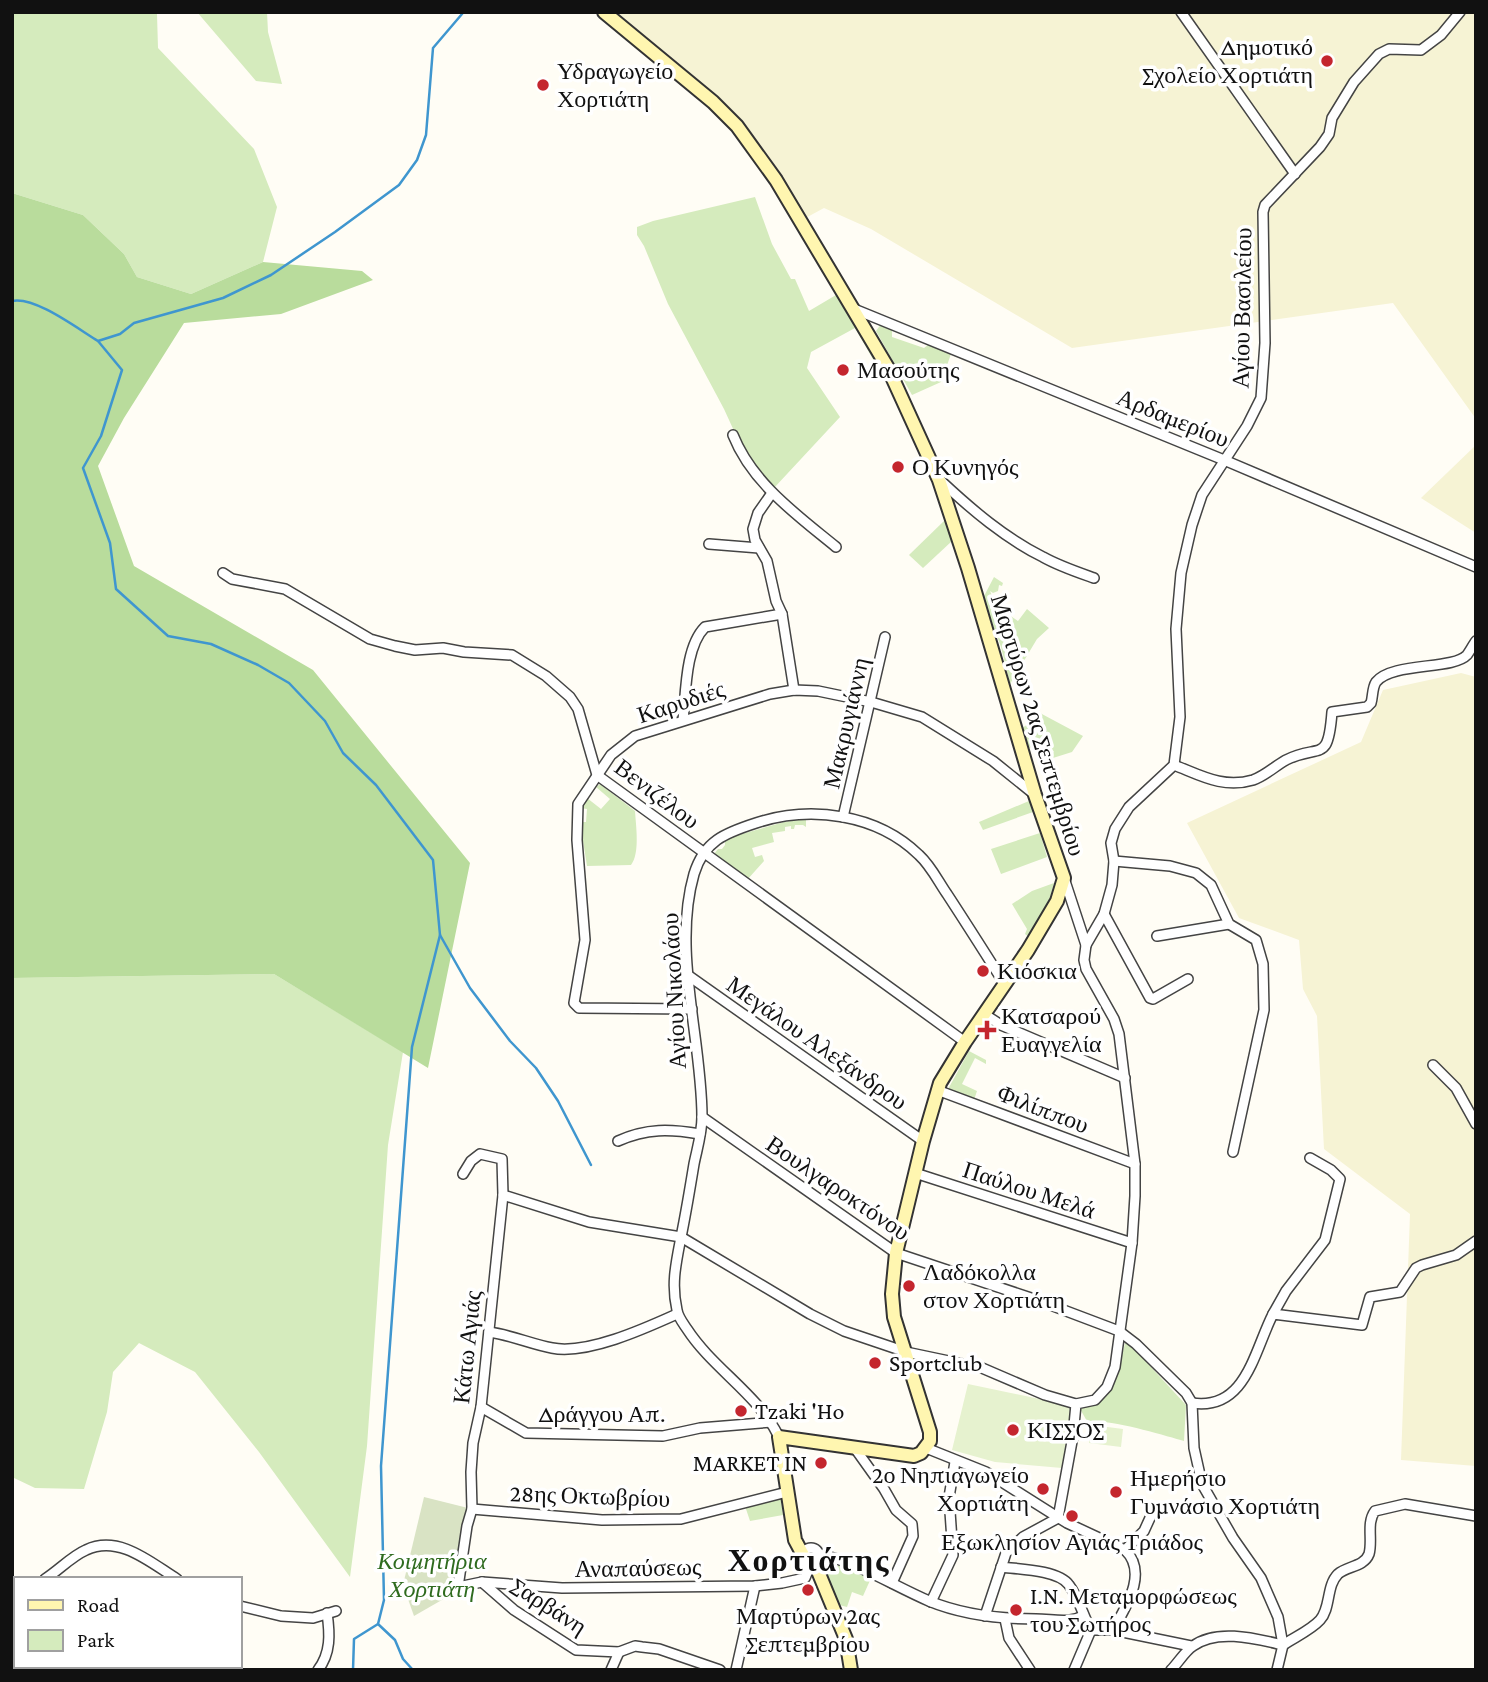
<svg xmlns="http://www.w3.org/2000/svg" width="1488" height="1682" font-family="'Crimson Pro',serif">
<rect width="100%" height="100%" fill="#fffdf5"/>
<g fill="#f6f3d4">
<path d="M604,12H1476V419L1393,303L1072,348L871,229L824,208L800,221L737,126Z"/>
<path d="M1476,445V533L1421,498Z"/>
<path d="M1461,673L1476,677V1466L1401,1460L1410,1214L1324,1149L1317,1016L1303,989L1299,940L1239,918L1187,823L1361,742L1383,690Z"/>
</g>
<g fill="#d5ebbd">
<path d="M12,12H162L157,14L158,48L254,149L277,207L263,262L191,294L137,277L124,254L83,215L12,193Z"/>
<path d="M197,12H267L268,32L282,84L256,81Z"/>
<path d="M755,197L772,244L791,279H795L809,311L836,295L855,327H857L877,357L874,361L855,328L811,352L807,368L840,417L774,488L745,455L724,409L668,304L644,246L637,235V227L653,221Z"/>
<path d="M881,324L892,328V337L924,348L928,345L951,354L941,382L912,395L876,331Z"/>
<path d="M945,520L952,541L923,568L909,555Z"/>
<path d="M994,577L1003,583L1002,586L999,585L998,591L993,593L990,591L993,598L991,603L996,606L1001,604L1006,609L1009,607L1006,613L1018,621L1027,609L1049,628L1037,639L1010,684L1001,647L983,598Z"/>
<path d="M1040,713L1083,736L1072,752L1037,763L1054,752L1045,738L1028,749L1022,728L1033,721Z"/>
<path d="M600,784L635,811C636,827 640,853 631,865L587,866L580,822H586L587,809L581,808L587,798L601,809L610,799L596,787Z"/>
<path d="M1029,801L1033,812L983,830L979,822Z"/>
<path d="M806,819V827L803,825H795L794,829H791V826L785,827V831L772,833L774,842L752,848L755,857L762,855L764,861L747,880L715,858L714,854L718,849H722L725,845V842L731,837L784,822Z"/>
<path d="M1040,833L1047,857L1001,874L991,849Z"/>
<path d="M1054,883L1049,901L1029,937L1025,934L1027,929L1012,904L1032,891Z"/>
<path d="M274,974L403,1052L388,1145L367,1446L350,1577L259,1452L195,1372L139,1343L113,1372L107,1412L84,1489L35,1488L12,1477V978Z"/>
<path d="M969,1051L986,1060V1064L975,1058L962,1084L977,1091L974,1100L947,1091Z"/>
<path d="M1126,1340L1186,1405L1184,1441C1166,1436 1101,1416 1088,1423L1079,1407L1096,1403L1119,1366Z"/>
<path d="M780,1494L783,1515L750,1521L744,1503Z"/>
<path d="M839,1564L872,1576L863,1596L852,1592L847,1607L839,1605L824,1578Z"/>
</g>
<path fill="#b9dc9c" d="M12,193L83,215L124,254L137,277L191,294L263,262L362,271L373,280L281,314L184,323L124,418L98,466L134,566L313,670L470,863L428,1068L274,974L12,978Z"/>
<path fill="#d9e3c4" d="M424,1497L468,1508L454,1593L414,1616L403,1585Z"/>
<g fill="#e6f2cf">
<path d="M968,1384L1073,1406L1062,1468L995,1462L952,1450Z"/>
<path d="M1092,1425L1123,1429L1121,1447L1089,1443Z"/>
</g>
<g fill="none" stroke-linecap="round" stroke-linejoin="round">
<g stroke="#3f96cf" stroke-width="2.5">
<path d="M12,301C35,296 78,329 98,341L120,334L134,323L223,298L271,275L335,232L399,185L417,160L426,135L433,48L462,14"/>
<path d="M98,341L122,370L101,436L83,468L110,543L116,589L168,636L211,644L258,665L289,683L325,721L343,753L376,785L433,860L440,935L470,988L510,1041L536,1068L558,1101L591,1165"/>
<path d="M353,1670L354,1639L378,1624"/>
<path d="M413,1670L403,1659L395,1640L378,1624L384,1600L381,1466L412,1047L440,935"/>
</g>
<g stroke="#444" stroke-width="12">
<g id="street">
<path d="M1181,12L1295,174"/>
<path d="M854,309L1224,460L1476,567"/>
<path d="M733,435C752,483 797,515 836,547"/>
<path d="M941,481C972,510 1005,538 1043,557C1059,566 1077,572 1094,578"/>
<path d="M772,493L758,513L753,529L755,540L767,561L776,601L782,614L794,690"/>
<path d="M709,544L759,548"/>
<path d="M223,573L232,579L285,589L370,639L395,646L415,650L443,648L464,652L512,655L546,676L570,697L578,709L597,775L965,1042"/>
<path d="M683,720C686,693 685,647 705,627L782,614"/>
<path d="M1174,765C1200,775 1223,789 1253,780C1265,776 1275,766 1286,760C1320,743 1328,765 1332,712L1367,707L1371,703C1373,697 1372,688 1376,682C1392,662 1453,670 1467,655C1470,651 1473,645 1476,641"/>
<path d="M843,817L885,637"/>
<path d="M1114,861L1170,866L1196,873L1211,885L1229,924L1256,940L1263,964L1264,1010L1233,1152"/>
<path d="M1104,914L1150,998L1153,999L1188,979"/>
<path d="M1157,936L1229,924"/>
<path d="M1086,945L1104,914L1112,885L1114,861L1111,843L1115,829L1129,807L1174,765L1180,717L1176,629L1181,573L1192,525L1202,495L1247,426L1261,398L1265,343L1263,212L1265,205L1320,147L1329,134L1332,118L1354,82L1379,54L1389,49L1421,50L1441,35L1460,12"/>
<path d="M689,976L923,1141"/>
<path d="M692,1009L579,1008L574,1003L585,940L577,840L578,804L611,755L635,736L770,694L794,690L818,691L871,702L922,717L993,761L1034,794"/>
<path d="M984,1014L1001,1025L1125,1078"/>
<path d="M1433,1065L1456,1088L1476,1124"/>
<path d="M937,1090L1135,1164"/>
<path d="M702,1117L896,1253L1037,1300L1119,1331L1136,1344L1186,1393L1192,1403L1194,1448L1202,1484L1233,1538L1261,1578L1278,1617L1283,1645L1277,1670"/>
<path d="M618,1141C647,1128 670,1129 700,1134"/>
<path d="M915,1173L1132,1243"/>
<path d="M463,1174L471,1161L480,1154L502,1159L503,1195L481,1407L473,1443L471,1472L472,1509L467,1526L458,1587L482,1582L562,1588L755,1586L782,1583L805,1578L807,1573V1564"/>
<path d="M503,1195L589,1222L681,1237L810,1314L844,1331L906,1352L982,1368L1045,1395L1076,1404"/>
<path d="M1273,1314L1286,1291L1325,1240L1340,1179L1331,1170L1310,1158"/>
<path d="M489,1332C511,1335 531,1344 552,1348C587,1355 646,1328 677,1314"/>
<path d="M1192,1403C1246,1411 1254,1351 1273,1314L1362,1325L1370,1297L1400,1292L1416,1268L1422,1265L1456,1255L1476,1241"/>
<path d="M481,1407L526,1433L663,1436L700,1428L772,1422"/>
<path d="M779,1437C758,1394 713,1369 687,1329C683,1323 678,1317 677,1310C671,1284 676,1263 681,1237C686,1213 690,1188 694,1164C697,1149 702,1133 702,1117C702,1039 672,951 694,874C704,841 725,833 756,823C811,805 877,814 919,855C931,866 938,881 947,894C966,923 985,953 1004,983"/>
<path d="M854,1447L884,1489L896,1510L912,1524L913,1536L892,1583"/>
<path d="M926,1448L986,1472L1067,1523L1125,1550C1149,1573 1125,1608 1113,1630"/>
<path d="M472,1509L602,1520L681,1519L787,1492"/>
<circle cx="811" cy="1556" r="8"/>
<path d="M1125,1550L1144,1531L1155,1507"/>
<path d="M819,1554C859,1563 892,1585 929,1601C963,1615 1000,1619 1036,1619C1053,1619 1068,1624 1083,1616"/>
<path d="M1001,1567C1018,1569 1059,1570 1069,1585C1079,1598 1083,1616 1091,1630L1074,1670"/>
<path d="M45,1579C59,1570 72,1556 86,1550C119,1534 151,1563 177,1579"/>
<path d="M482,1582L514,1610L576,1650L619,1652L635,1646L642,1647L659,1649L720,1670"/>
<path d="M12,1591H16"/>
<path d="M931,1602L953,1555L949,1497L955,1462"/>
<path d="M240,1606L281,1616L313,1618L336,1611"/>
<path d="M985,1616L1006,1553L1023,1537L1058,1518L1073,1436L1076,1404L1095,1400L1107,1387L1115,1367L1132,1243L1135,1196V1164L1119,1034L1114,1019L1086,969L1084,960L1086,945L1064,878"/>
<path d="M1005,1619L1009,1638L1030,1670"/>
<path d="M1091,1630H1113L1191,1646"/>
<path d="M318,1670C331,1653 330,1634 327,1613"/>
<path d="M611,1670L619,1652"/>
<path d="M736,1670L755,1586"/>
<path d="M1171,1670C1178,1663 1185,1651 1193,1646C1217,1628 1257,1639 1283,1645C1295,1637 1311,1630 1320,1620C1331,1608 1326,1586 1338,1574C1347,1566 1364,1567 1369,1554C1373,1540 1366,1523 1375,1511L1405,1504L1476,1516"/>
</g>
</g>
<g stroke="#333" stroke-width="16">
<g id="secondary">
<path d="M604,12L713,102L737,126L776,180L888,368L939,480L968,568L1035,795L1064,878L1057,901L1028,950L965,1042L940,1083L923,1141L896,1253L892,1294L894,1317L930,1432V1441L921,1453L914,1456L779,1437L795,1540L803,1555"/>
<path d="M815,1564L846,1639L851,1670"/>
</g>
</g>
<use href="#street" stroke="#fff" stroke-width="9"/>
<use href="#secondary" stroke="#fff6b0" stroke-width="12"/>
</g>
<g fill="#c4262e" stroke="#fff" stroke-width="2.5">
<circle cx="1327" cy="61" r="7"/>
<circle cx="543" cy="85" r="7"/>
<circle cx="843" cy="370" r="7"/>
<circle cx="898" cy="467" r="7"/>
<circle cx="983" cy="971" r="7"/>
<path d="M983.5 1019.5h7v7h7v7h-7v7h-7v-7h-7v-7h7z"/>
<circle cx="909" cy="1286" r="7"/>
<circle cx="875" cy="1363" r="7"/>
<circle cx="741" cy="1411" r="7"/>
<circle cx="1013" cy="1430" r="7"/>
<circle cx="821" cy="1463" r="7"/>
<circle cx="1043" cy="1489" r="7"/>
<circle cx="1116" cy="1492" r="7"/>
<circle cx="1072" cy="1516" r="7"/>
<circle cx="808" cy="1590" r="7"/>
<circle cx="1016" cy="1610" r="7"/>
</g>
<g text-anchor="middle" stroke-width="7" stroke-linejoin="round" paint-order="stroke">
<g font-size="24" fill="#111" stroke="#fff" text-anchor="start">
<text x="1313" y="55" text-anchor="end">Δημοτικό<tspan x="1313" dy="28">Σχολείο Χορτιάτη</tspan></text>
<text x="557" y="79">Υδραγωγείο<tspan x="557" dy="28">Χορτιάτη</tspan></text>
<text x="857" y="378">Μασούτης</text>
<text x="912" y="475">Ο Κυνηγός</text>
<text x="997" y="979">Κιόσκια</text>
<text x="1001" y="1024">Κατσαρού<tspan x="1001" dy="28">Ευαγγελία</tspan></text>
<text x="923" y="1280">Λαδόκολλα<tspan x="923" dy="28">στον Χορτιάτη</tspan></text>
<text x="889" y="1371">Sportclub</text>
<text x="755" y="1419">Tzaki 'Ho</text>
<text x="1027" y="1438">ΚΙΣΣΟΣ</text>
<text x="807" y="1471" text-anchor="end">MARKET IN</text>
<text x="1029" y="1483" text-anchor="end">2ο Νηπιαγωγείο<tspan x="1029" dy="28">Χορτιάτη</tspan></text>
<text x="1130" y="1486">Ημερήσιο<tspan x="1130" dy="28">Γυμνάσιο Χορτιάτη</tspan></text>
<text x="1072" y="1550" text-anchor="middle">Εξωκλησίον Αγιάς Τριάδος</text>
<text x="1030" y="1604">I.N. Μεταμορφώσεως<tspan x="1030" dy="28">του Σωτήρος</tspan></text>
<text x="808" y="1624" text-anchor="middle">Μαρτύρων 2ας<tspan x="808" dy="28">Σεπτεμβρίου</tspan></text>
</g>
<g font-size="24" fill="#111" stroke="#fff">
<text transform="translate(1242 308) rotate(-89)" y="8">Αγίου Βασιλείου</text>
<text transform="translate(1173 418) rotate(22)" y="8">Αρδαμερίου</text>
<text transform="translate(681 702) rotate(-18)" y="8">Καρυδιές</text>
<text transform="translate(846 723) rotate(-77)" y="8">Μακρυγιάννη</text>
<text transform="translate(1038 725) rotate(73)" y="8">Μαρτύρων 2ας Σεπτεμβρίου</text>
<text transform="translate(657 794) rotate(37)" y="8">Βενιζέλου</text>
<text transform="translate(674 991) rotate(-93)" y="8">Αγίου Νικολάου</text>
<text transform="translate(817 1043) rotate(35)" y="8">Μεγάλου Αλεξάνδρου</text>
<text transform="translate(1043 1109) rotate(21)" y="8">Φιλίππου</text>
<text transform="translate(838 1188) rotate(34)" y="8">Βουλγαροκτόνου</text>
<text transform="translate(1029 1190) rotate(18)" y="8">Παύλου Μελά</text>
<text transform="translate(467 1347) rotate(-84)" y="8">Κάτω Αγιάς</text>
<text x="602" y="1422">Δράγγου Απ.</text>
<text transform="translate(590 1496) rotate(2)" y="8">28ης Οκτωβρίου</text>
<text transform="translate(638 1568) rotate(-1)" y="8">Αναπαύσεως</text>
<text transform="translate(549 1606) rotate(33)" y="8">Σαρβάνη</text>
</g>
<g font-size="24" font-style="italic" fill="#2f6b1f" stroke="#fff">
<text x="432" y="1569">Κοιμητήρια<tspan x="432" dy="28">Χορτιάτη</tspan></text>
</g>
<g font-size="32" font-weight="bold" letter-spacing="2" fill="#111" stroke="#fff">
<text x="809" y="1571">Χορτιάτης</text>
</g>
</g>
<rect width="1488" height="1682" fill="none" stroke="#111111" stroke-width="28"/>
<rect x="14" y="1577" width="228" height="91" fill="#ffffff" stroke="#a0a0a0" stroke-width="2"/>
<rect x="28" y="1600" width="35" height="10" fill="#fff6b0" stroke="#a0a0a0" stroke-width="2"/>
<text x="77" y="1612" font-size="21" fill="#111111">Road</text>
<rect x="28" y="1630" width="35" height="21" fill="#d5ebbd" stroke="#a0a0a0" stroke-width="2"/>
<text x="77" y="1647" font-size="21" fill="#111111">Park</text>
</svg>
